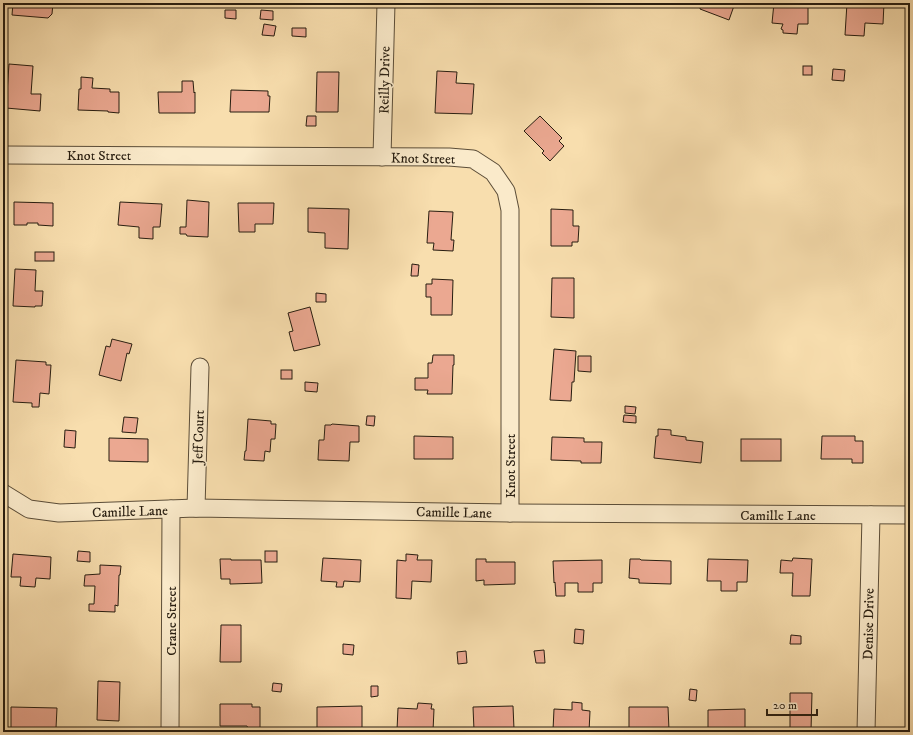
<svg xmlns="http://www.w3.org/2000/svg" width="913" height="735" font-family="'IM FELL DW Pica',serif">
<rect width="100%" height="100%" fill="#f8deae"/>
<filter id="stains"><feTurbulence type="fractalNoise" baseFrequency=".005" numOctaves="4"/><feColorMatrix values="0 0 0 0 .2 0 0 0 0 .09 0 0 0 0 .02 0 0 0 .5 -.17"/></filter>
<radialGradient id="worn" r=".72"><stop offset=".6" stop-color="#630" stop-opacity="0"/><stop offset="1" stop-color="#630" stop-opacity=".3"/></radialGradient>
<g fill="#eba891" stroke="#271d10">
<path d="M13,3H53L52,14L48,18L12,15Z"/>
<path d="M698,3H735L729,20L700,9L701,4Z"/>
<path d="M774,3H808V24H798L797,34L783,33V30L781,29L783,24L772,23Z"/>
<path d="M847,3H884L883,24L865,23L864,36L845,35Z"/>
<path d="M225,10H236V19L225,18Z"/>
<path d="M261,10L273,11V20L260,19Z"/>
<path d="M264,24L276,26L274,36L262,35Z"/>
<path d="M292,28H306V37L292,36Z"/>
<path d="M9,64L33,66L31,94H41L40,111L6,108Z"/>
<rect x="803" y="66" width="9" height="9"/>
<path d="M833,69L845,70L844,81L832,80Z"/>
<path d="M437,71L457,72L456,83L474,84L472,114L435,113Z"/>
<path d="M317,72H339L338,112H316Z"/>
<path d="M81,77L93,78L92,88L110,89V92H119V113L108,112V111L78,110L79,89H81Z"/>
<path d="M182,81H193L194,93L195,92V113H159L158,92H182Z"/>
<path d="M231,90L268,91V96H270L269,112H230Z"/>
<path d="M307,116H316V126H306Z"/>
<path d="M540,116L562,138L559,141L564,146L550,161L542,153L544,151L524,131Z"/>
<path d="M187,200L209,202L208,237L187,236L186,234H180V227H186Z"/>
<path d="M14,202L53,203V226L38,225V223H27V225H14Z"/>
<path d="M120,202L162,204L160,227H153V239L139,238V227L118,225Z"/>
<path d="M238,203H274L273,224H255V232H239Z"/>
<path d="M308,208L349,209L348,249L325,248V233L308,232Z"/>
<path d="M551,209L573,210V226H579L578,242H572V246H551Z"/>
<path d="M429,211L453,212L451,240H454L453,251L433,250L434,243H427Z"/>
<rect x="35" y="252" width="19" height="9"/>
<path d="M412,264L419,265L418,276H411Z"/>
<path d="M15,269L36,270L35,291H43L42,306H35V307L13,306Z"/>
<path d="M552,278H574V318L551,317Z"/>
<path d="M432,279L453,280L452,315H431V297H426V284H432Z"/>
<path d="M316,293L326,294V302H316Z"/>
<path d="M310,307L320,345L294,351L289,332L293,331L288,313Z"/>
<path d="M112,339L132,344L129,354L127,353L121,381L99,375L106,346L110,347Z"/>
<path d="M554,349L576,351L574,382H572L571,401L550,400Z"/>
<path d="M433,355H454V365H453L452,394H427L428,390H415V378H428V363H432Z"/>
<path d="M578,356H591V372L578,371Z"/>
<path d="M16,360L46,362V365H51L49,394L40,393L39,407H32V403L13,402Z"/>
<rect x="281" y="370" width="11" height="9"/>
<path d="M305,382L318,383L317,392L305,391Z"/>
<path d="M625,406L636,407L635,414L625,413Z"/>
<path d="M624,415L636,416V423L623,422Z"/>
<path d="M367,416H375L374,426L366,425Z"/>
<path d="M124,417L138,418L136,433L122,432Z"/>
<path d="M248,419L271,421V424H276L275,439H271L270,452L265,451L264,461L244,460L245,451H246Z"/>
<path d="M332,424L359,426V442H350L349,461L318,460L319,440H324L325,425H331Z"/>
<path d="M658,429L671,430V435L686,437V440L703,442L701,463L654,458L656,436H658Z"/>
<path d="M65,430L76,431L75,448L64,447Z"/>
<path d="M414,436L453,437V459H414Z"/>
<path d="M822,436H855V441H863V463H852V459H821Z"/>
<path d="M552,437L584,438V442H602L601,463H581V461L551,460Z"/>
<path d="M109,438L148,439V462L109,461Z"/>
<rect x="741" y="439" width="40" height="22"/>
<path d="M907,439H910V460H906Z"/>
<path d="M78,551L90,552V562L77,561Z"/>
<rect x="265" y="551" width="12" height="11"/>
<path d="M13,554L51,557L50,579L36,578L35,587L20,586L21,577H11Z"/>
<path d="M406,554L418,555L417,560H432L431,582L412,581L411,599L396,598L397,560L406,561Z"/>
<path d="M323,558L361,560L360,582L344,581L343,587H336L337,582L321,581Z"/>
<path d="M793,558L812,559L810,596H792L793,573H780L781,560L792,561Z"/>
<path d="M220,559H231V560H261L262,583L230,584V579H221Z"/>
<path d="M476,559H486V562H515V584L484,585V580L476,581Z"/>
<path d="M630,559H640L641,560L671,561V584L639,583V579L629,578Z"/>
<path d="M708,559L748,560L747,582H737V591H721V581H707Z"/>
<path d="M602,560V583H593V592H578V583H565V596H556L555,582L554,583L553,561Z"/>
<path d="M910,560V598H909Z"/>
<path d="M100,565L121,566L120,575H119L118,606L115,605V612L89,611V604H94L95,586H84L85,575L100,574Z"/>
<path d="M221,625H241V662H220Z"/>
<path d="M575,629L584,630L583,644L574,643Z"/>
<path d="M791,635L801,636V644H790Z"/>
<path d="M343,644L354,645L353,655L343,654Z"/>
<path d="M544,650L545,663H536L534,651Z"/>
<path d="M466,651L467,663L458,664L457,652Z"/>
<path d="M98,681L120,682L119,721L97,720Z"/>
<path d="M273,683L282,684L281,692L272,691Z"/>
<path d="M371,686H378V696L371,697Z"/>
<path d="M690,689L697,690L696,701L689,700Z"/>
<path d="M790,693H812L811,731L790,730Z"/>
<path d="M572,702L582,703V710L590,711L589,732L553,730L554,709L572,710Z"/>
<path d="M418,703L432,704L431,709H434L433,731L397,730L398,708L417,709Z"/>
<path d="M220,704H252V707H260V728H248L247,726H220Z"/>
<path d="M362,706V729H317V707Z"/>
<path d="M513,706L514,729L474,730L473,707Z"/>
<path d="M11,707L57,708L56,728H11Z"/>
<path d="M629,707H668L669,730H629Z"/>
<path d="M745,709V731H708V710Z"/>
</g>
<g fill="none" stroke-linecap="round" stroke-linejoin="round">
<g stroke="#5b4d38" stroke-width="19">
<g id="street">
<path d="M3,155L449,157L473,159L493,172L506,191L510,210V513"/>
<path d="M382,157L386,3"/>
<path d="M3,493L29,509L59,513L196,508L510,513L910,515"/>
<path d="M196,508L200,367"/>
<path d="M170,732L171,509"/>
<path d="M866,732L871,515"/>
</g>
</g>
<use href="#street" stroke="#faeaca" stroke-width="17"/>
</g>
<g text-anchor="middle" stroke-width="3" stroke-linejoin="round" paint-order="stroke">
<g font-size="14" fill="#271d10" stroke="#faeaca">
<text transform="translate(384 80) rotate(-89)" y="5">Reilly Drive</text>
<text x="99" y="160">Knot Street</text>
<text transform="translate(423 158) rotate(1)" y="5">Knot Street</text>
<text transform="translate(198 437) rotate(-88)" y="5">Jeff Court</text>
<text transform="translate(510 466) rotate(-90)" y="5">Knot Street</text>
<text transform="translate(130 511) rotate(-2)" y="5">Camille Lane</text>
<text transform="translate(454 512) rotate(1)" y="5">Camille Lane</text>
<text x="778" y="520">Camille Lane</text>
<text transform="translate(171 621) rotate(-90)" y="5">Crane Street</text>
<text transform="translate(868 624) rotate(-89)" y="5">Denise Drive</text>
</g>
</g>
<rect width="913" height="735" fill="none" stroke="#f8deae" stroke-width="16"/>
<rect x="4" y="4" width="905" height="727" fill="none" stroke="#271d10" stroke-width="2"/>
<rect x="8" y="8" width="897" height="719" fill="none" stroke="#271d10"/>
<path d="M767 709v6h50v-6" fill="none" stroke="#271d10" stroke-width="2"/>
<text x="773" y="709" font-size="12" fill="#271d10" stroke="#faeaca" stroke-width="3" paint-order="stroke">20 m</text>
<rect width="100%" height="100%" filter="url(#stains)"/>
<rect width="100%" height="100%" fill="url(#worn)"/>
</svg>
